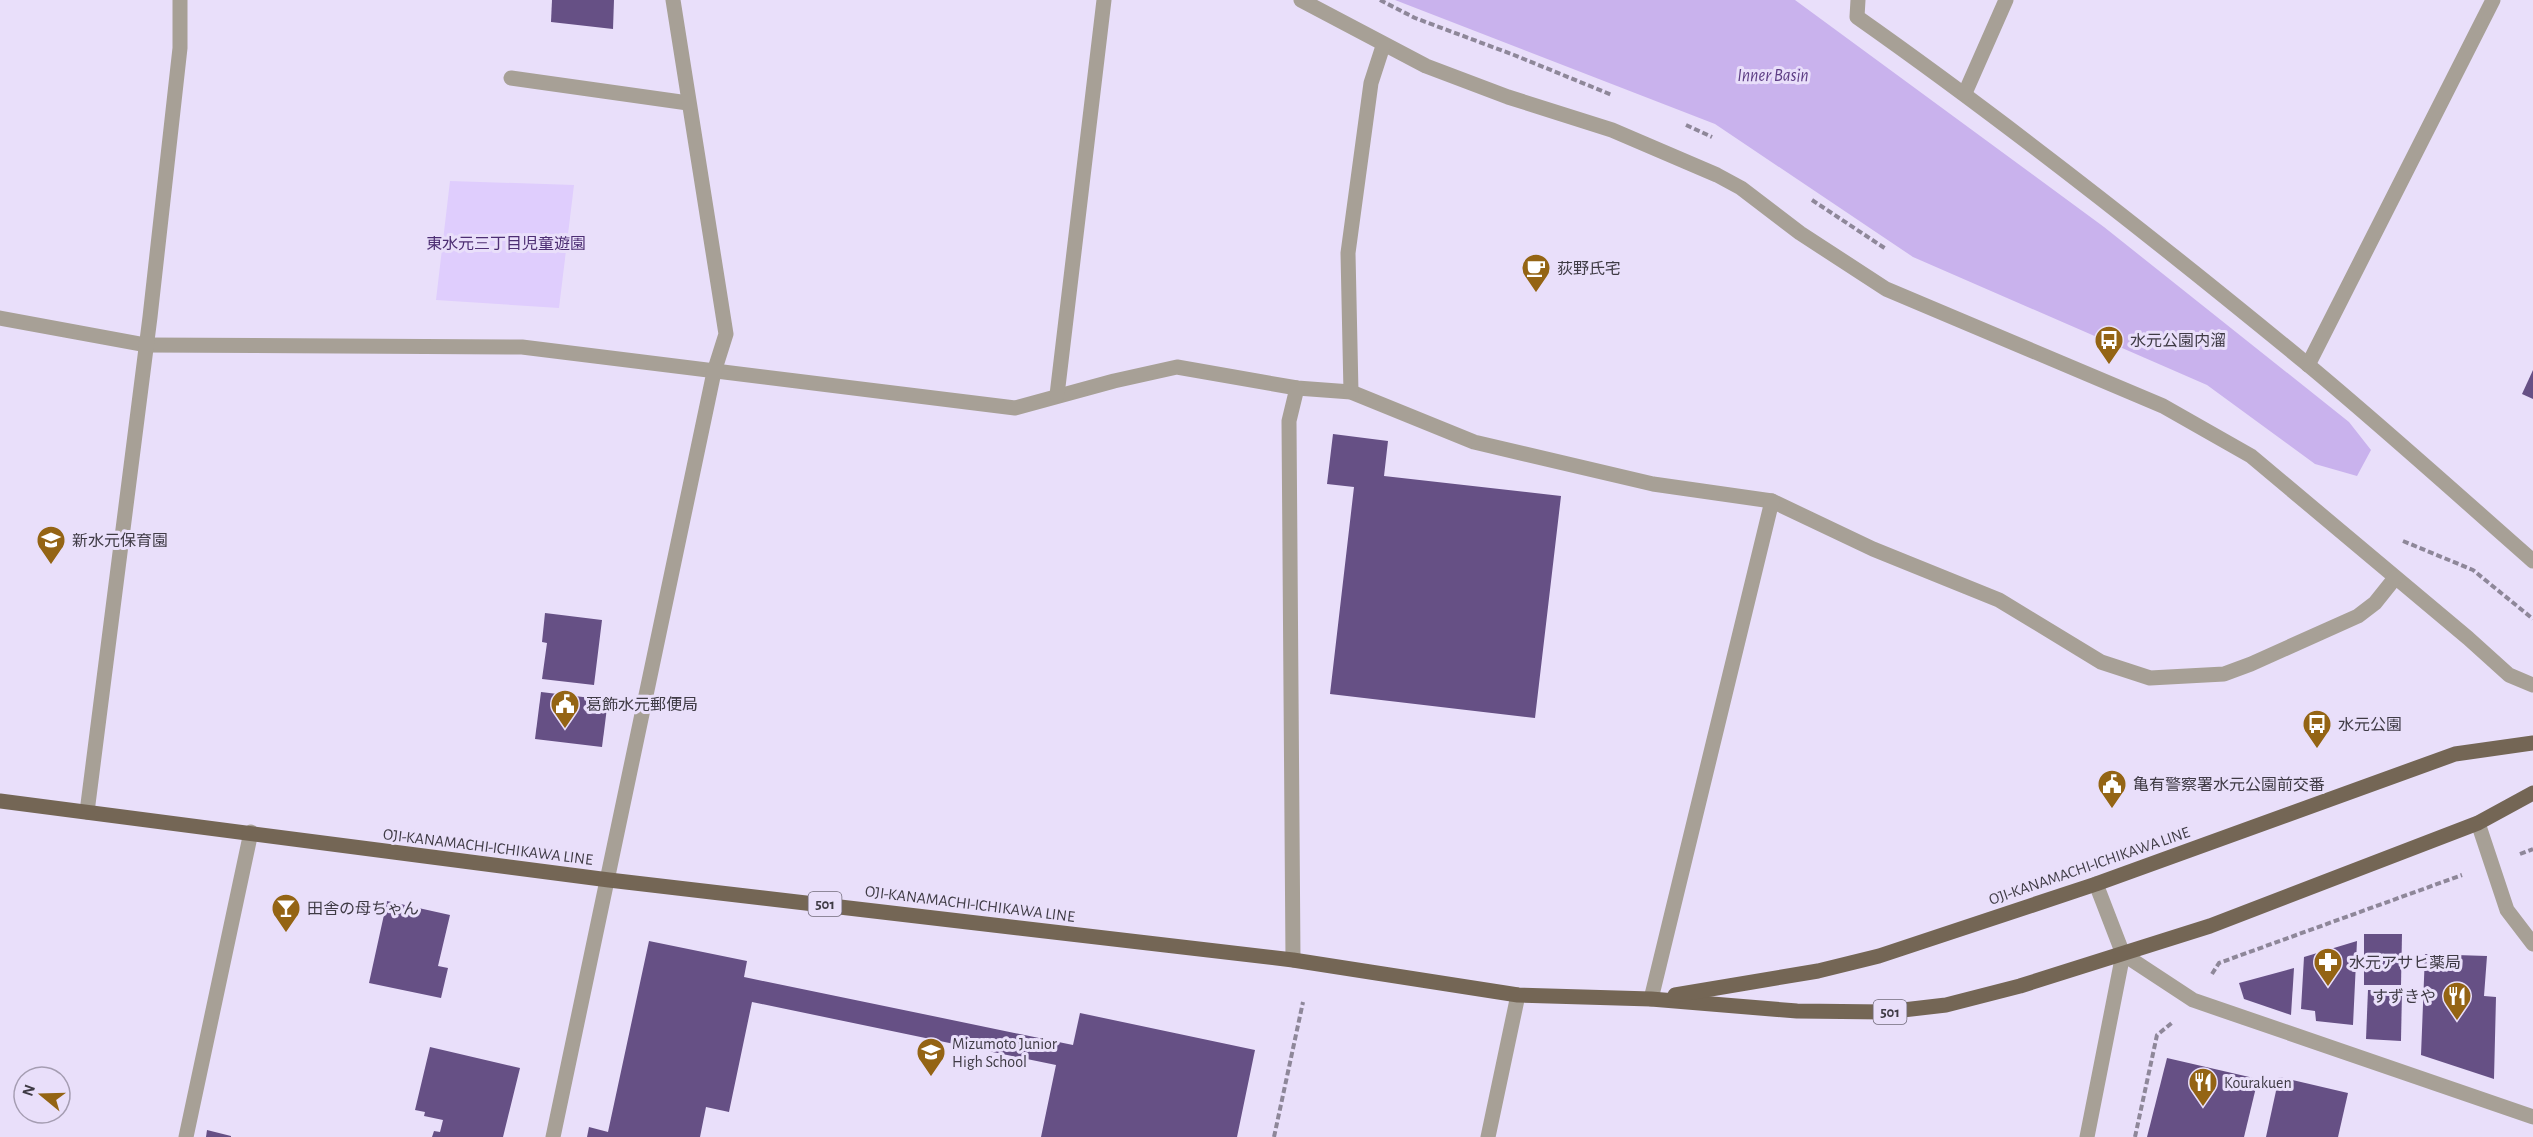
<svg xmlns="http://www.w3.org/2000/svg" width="2533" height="1137" font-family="'Alegreya Sans','Noto Sans JP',sans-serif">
<rect width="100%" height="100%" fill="#e9dffa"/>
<path fill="#dfcdfd" d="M450,181L574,185L559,308L436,300Z"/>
<path fill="#c9b2ed" d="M1395,0H1795L2104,227L2349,422L2371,450L2357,476L2315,464L2207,385L1913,257L1715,124Z"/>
<g fill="#665085">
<path d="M552,0H614L613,29L551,22Z"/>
<path d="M2533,370V399L2522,394Z"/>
<path d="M1333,434L1388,441L1384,476L1561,496L1535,718L1330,694L1354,487L1327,484Z"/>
<path d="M545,613L602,620L594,685L542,679L547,643L542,642Z"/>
<path d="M541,692L608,700L602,747L535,739Z"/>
<path d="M387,901L450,915L438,966L448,968L441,998L369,983Z"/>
<path d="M2364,934H2402L2401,985H2364Z"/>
<path d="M649,941L747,961L744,977L1073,1045L1080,1013L1255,1050L1237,1137H1041L1056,1065L752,1002L729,1112L706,1107L700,1137H587L589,1127L608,1132Z"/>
<path d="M2357,941L2353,1025L2316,1021L2315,1011L2301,1009L2304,957Z"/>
<path d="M2425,954L2487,956L2484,996L2496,997L2494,1079L2421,1055Z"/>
<path d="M2294,968L2291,1015L2244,999L2239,983Z"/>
<path d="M2368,990H2402L2401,1041L2366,1039Z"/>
<path d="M430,1047L520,1068L503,1137H432L434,1131L440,1132L443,1120L424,1116L425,1112L415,1110Z"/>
<path d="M2167,1058L2258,1079L2244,1137H2147Z"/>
<path d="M2279,1077L2348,1093L2338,1137H2266Z"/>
<path d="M207,1130L231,1136V1137H206Z"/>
</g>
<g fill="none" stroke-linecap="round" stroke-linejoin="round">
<g stroke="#8e8799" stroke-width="4" stroke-dasharray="6 3" stroke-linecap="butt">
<path d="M1380,0L1415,18L1514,55L1612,95"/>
<path d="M1686,125L1712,137"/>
<path d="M1812,200L1886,249"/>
<path d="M2403,541L2473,570L2533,619"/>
<path d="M2520,854L2533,849"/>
<path d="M2212,974L2219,963L2462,875"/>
<path d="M1274,1137L1303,1002"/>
<path d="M2135,1137L2157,1035L2173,1022"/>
</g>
<g stroke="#a7a096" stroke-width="15">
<path d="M1301,0L1426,66L1508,97L1612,130L1717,175L1741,188L1800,233L1886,289L2163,406L2251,456L2468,638L2509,675L2533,685"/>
<path d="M1858,0L1857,17C2012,126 2161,244 2307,364C2384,428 2458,495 2533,561"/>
<path d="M511,78L688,103"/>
<path d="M1965,93L2006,0"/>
<path d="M0,318L146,345L522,347L1015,408L1114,381L1177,367L1297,388L1351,392L1474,442L1653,484L1772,501L1873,549L1999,600L2101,662L2150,678L2224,674L2251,664L2358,616L2375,603L2395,578"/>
<path d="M2308,365L2493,0"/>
<path d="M1351,392L1348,253L1371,83L1383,46"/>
<path d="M1057,395L1104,0"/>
<path d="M87,812L150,317L180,48V0"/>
<path d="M2478,823L2507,910L2533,944"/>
<path d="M2123,954L2193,1000L2533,1117"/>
<path d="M1293,960L1289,421L1297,388"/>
<path d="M1651,999L1772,501"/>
<path d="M186,1137L251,832"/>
<path d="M553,1137L714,372L726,334L673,0"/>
<path d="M1488,1137L1518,995"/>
<path d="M2087,1137L2123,954L2096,884"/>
</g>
<g stroke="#746655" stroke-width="15">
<path d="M0,801L609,880L1293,960L1518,995L1651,999L1797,1011L1886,1012L1946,1005L2020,986L2210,926L2478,823L2533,793"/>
<path d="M1675,995L1818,971L1879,956L2096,884L2455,754L2533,743"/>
</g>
</g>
<defs>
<g id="cafe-pin" transform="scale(1.5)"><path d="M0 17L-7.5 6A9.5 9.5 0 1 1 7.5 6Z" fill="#946414" stroke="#e9dffa"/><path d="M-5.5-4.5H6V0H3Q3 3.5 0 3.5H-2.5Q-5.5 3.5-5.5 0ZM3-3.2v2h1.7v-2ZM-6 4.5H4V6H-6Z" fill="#fff"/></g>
<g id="bus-pin" transform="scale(1.5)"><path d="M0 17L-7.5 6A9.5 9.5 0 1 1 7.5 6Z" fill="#946414" stroke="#e9dffa"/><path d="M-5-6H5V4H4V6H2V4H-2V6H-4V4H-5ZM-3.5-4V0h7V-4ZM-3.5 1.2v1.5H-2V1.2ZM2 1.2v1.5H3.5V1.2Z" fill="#fff"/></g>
<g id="school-pin" transform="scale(1.5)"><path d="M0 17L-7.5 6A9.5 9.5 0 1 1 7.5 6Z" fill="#946414" stroke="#e9dffa"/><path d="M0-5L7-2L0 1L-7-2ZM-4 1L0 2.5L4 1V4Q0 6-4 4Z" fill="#fff"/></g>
<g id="civic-pin" transform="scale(1.5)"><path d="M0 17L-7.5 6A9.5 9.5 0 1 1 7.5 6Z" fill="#946414" stroke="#e9dffa"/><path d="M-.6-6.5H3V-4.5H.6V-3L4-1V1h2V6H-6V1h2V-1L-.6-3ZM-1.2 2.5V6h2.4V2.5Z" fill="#fff"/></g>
<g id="bar-pin" transform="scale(1.5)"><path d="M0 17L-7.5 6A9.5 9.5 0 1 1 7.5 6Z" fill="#946414" stroke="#e9dffa"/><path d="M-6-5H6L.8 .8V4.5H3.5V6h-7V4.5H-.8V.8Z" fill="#fff"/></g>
<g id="pharmacy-pin" transform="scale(1.5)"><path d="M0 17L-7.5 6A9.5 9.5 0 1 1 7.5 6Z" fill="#946414" stroke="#e9dffa"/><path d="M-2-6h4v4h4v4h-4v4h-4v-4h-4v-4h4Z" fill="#fff"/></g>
<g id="restaurant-pin" transform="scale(1.5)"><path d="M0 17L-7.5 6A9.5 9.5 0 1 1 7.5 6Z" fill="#946414" stroke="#e9dffa"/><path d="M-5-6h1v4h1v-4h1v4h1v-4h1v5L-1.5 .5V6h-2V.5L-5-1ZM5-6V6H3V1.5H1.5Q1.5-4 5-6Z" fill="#fff"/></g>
</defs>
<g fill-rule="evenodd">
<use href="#cafe-pin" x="1536" y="268"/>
<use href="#bus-pin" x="2109" y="340"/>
<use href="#school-pin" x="51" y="540"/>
<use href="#civic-pin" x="565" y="704"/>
<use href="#bus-pin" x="2317" y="724"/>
<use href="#civic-pin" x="2112" y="784"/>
<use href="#bar-pin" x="286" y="908"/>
<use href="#pharmacy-pin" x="2328" y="962"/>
<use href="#restaurant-pin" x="2457" y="996"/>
<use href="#school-pin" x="931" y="1052"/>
<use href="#restaurant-pin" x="2203" y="1082"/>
</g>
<g text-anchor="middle" stroke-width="6" stroke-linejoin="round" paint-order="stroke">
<g fill="#e9dffa" stroke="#726c7b" stroke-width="1.5">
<rect x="808.5" y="892" width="33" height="24" rx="4.5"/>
<rect x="1873.5" y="1000" width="33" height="24" rx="4.5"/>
</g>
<g font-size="15" font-weight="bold" fill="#3f3b45">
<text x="825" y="909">501</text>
<text x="1890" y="1017">501</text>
</g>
<g font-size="16" fill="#4d2e73" stroke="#e9dffa">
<text x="506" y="249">東水元三丁目児童遊園</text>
</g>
<g font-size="16" fill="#3f3b45" stroke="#e9dffa" text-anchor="start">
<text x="1557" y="274">荻野氏宅</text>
<text x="2130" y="346">水元公園内溜</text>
<text x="72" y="546">新水元保育園</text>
<text x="586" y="710">葛飾水元郵便局</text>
<text x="2338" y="730">水元公園</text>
<text x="2133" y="790">亀有警察署水元公園前交番</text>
<text x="307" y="914">田舎の母ちゃん</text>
<text x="2349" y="968">水元アサヒ薬局</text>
<text x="2436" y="1002" text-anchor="end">すずきや</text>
<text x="952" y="1049">Mizumoto Junior<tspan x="952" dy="18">High School</tspan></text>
<text x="2224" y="1088">Kourakuen</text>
</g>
<g font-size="16" fill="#3f3b45" stroke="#e9dffa">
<text transform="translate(488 846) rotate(7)" y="6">OJI-KANAMACHI-ICHIKAWA LINE</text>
<text transform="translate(2089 865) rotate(-19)" y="6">OJI-KANAMACHI-ICHIKAWA LINE</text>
<text transform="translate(970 903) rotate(7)" y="6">OJI-KANAMACHI-ICHIKAWA LINE</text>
</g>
<g font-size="18" font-style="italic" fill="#5e3e85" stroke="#e9dffa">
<text x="1773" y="81">Inner Basin</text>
</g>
</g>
<g transform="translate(42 1095) rotate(289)"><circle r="28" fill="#e9dffa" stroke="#a59db2" stroke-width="1.5"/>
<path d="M0-4.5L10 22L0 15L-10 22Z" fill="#946414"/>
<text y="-9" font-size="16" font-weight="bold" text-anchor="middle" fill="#3f3b45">N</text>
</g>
</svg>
